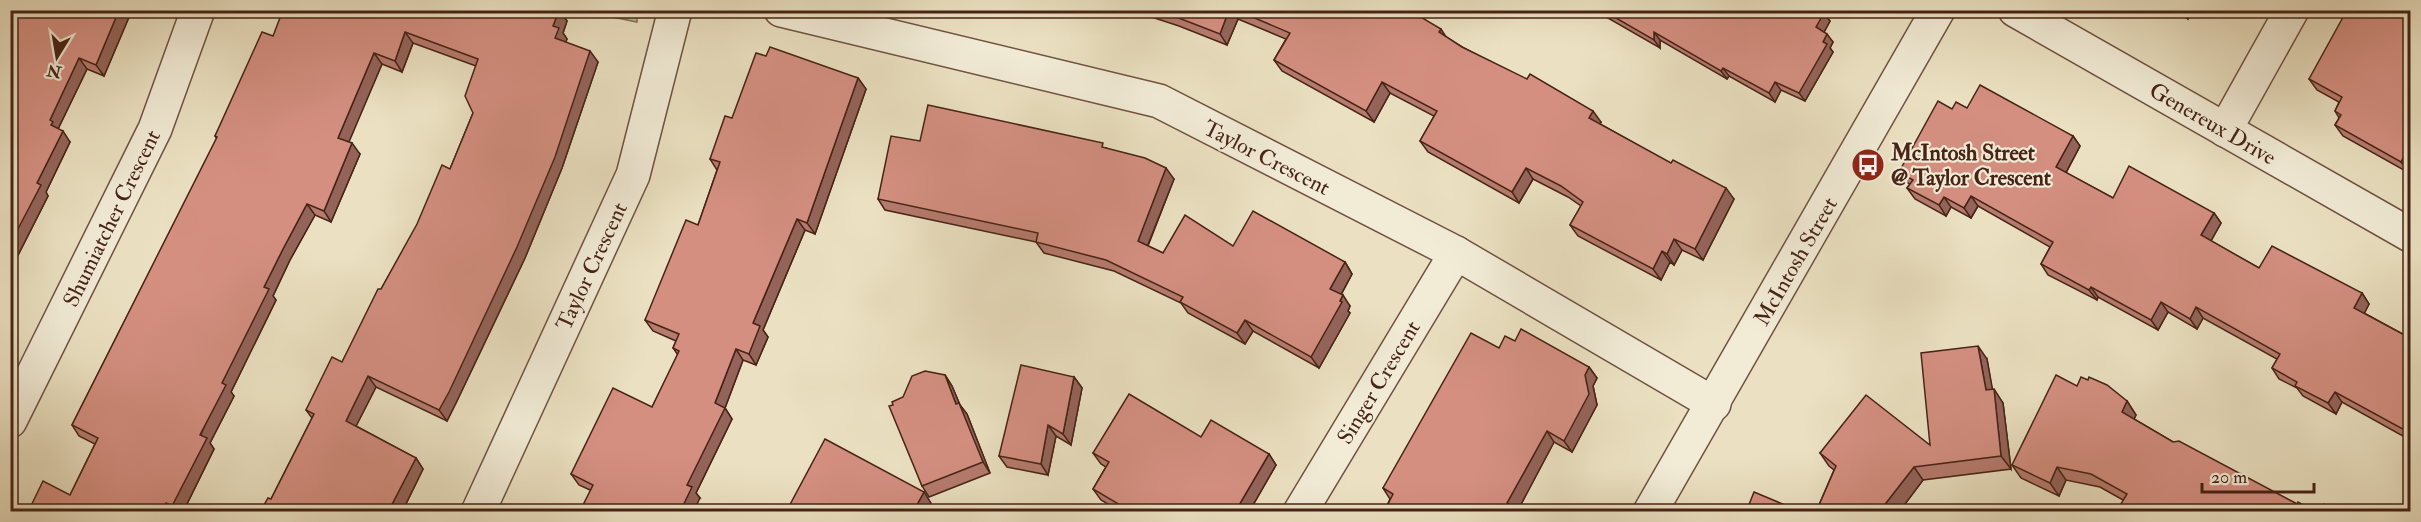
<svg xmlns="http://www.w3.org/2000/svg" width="2421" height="522" font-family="'IM FELL Double Pica',serif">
<rect width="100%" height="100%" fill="#ebe1c2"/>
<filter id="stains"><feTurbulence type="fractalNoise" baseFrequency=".00333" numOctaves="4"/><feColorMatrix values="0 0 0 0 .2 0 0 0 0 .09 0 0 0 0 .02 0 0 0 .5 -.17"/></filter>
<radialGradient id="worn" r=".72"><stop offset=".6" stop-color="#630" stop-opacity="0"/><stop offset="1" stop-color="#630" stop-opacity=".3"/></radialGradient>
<path fill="#b5c395" stroke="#7e7356" stroke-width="1.5" d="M583,11H637V22Z"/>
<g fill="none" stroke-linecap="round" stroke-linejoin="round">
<g stroke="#705241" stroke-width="36">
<g id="minor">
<path d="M781,10L1159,101L1456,253L1714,404"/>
<path d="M2015,10L2410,235"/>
<path d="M2225,130L2292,10"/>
<path d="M10,421L155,129L198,10"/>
<path d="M478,512L633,175L675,10"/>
<path d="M1300,512L1456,253"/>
</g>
</g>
<g stroke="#705241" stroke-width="36">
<path id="tertiary" d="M1650,512L1938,10"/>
</g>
<use href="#minor" stroke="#f2ecd7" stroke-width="33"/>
<use href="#tertiary" stroke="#f2ecd7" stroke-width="33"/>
</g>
<g fill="#b67b6f" stroke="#472316" stroke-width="1.5">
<path d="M10,10H132L104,76L87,69L58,129L70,142L46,192L48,196L10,271Z"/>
<path d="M471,10H560L567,21L563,33L567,39L565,42L598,62L562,168L525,258L456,403L447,421L376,387L356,426L416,458L423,469L402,512H260L271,499L312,418L306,410L342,362L381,289L450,169L473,113L476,66L413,43L402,72L382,64L348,142L360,154L331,222L315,215L290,260L273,296L276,300L231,392L234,396L210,443L214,449L183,512H28L70,495L95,444L79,436L72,425L217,139L215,136L273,36L469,16Z"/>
<path d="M1130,10H1417L1415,14L1447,38L1462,47L1601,122L1600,124L1734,199L1703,260L1682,250L1674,265L1670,262L1661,280L1578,236L1570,225L1581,206L1568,197L1533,179L1519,203L1428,152L1420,141L1434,116L1390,93L1374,122L1282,71L1274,60L1286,39L1238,19L1227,45L1179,26Z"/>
<path d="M1594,10H1829L1826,16L1830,21L1824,32L1833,42L1830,48L1833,52L1805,101L1781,90L1775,102L1729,76L1727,79L1660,40V48Z"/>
<path d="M2113,10H2146L2124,16Z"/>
<path d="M2173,10H2193L2188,19Z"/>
<path d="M2410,10V170L2409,173L2343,136L2335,125L2339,118L2335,111L2339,102L2317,90L2309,79Z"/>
<path d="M766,56L858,78L866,89L815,234L805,230L763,330L768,337L756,365L743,360L725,408L732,419L696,493L700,498L590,490L579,485L571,474L652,407L678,355L673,348L676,341L653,331L645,320L698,225L717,170L710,159Z"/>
<path d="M1967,108L2073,136L2080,146L2066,173L2113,198L2214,213L2221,223L2211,241L2259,268L2362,293L2369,304L2364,313L2410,338V440L2342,402L2336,414L2303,396L2297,388L2279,379L2272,368L2277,359L2203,318L2197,329L2168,312L2158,330L2098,297L2097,300L2048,275L2041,264L2050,247L1978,206L1971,218L1951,207L1946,216L1915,199L1907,188L1910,184L1906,182L1899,172L1952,109Z"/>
<path d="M920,141L1106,148L1174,179L1148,246L1163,253L1233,246L1345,262L1352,274L1341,295L1350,306L1348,311L1350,313L1319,368L1253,331L1245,344L1188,313L1181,303L1114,271L1044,253L1036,242L885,210L878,199Z"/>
<path d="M1499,348L1589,367L1597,378L1593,386L1597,405L1572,452L1554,442L1517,512H1384L1390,499L1383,488Z"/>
<path d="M1987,359L1992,389L2003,403L2011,469L1923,480L1899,512H1816L1834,470L1829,466L1820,453L1930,445Z"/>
<path d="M945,375L952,386L960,405L967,414L990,473L929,497L922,486L893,405Z"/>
<path d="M1074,377L1082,388L1071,445L1056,436L1048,475L1007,467L999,456Z"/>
<path d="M2077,386L2127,401L2136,415L2134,419L2173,442L2297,504L2316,512L2123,500L2100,487L2066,480L2059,496L2021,478L2012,465Z"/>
<path d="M1201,437L1269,454L1276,465L1249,512H1121L1101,500L1093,489L1106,467L1101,464L1093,453Z"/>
</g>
<g fill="#94645a" stroke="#472316" stroke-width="1.5">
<path d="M119,10H132L104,76L96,65Z"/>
<path d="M559,10L567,21L563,33L567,39L563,49L555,38L553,26Z"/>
<path d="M1229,10H1232L1238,19L1227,45L1220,34Z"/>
<path d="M1819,10H1829L1826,16L1830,21L1822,36L1816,27Z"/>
<path d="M2182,10H2193L2188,19Z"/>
<path d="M1441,29L1448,40L1439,32Z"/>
<path d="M405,32L413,43L402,72L395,61Z"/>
<path d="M1654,32L1660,40V48L1654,40Z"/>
<path d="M1827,34L1833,42L1830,48L1833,52L1805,101L1799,93Z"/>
<path d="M590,51L598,62L562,168L525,258L456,403L447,421L439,410Z"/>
<path d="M374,53L382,64L346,149L338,138Z"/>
<path d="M79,58L87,69L58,129L51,125L50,120Z"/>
<path d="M1723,68L1729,76L1727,79L1721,71Z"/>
<path d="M2410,72V87L2406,80Z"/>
<path d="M858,78L866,89L815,234L807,223Z"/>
<path d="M1382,82L1390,93L1374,122L1366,111Z"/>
<path d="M1775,82L1781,90L1775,102L1769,93Z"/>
<path d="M1593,111L1601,122L1597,129L1589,118Z"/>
<path d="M63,131L70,142L46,192L48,196L10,271V244L37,183Z"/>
<path d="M2073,136L2080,146L2063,178L2056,167Z"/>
<path d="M352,143L360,154L331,222L324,211Z"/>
<path d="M2410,145V170L2409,173L2401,162Z"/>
<path d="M1166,168L1174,179L1145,252L1138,241Z"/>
<path d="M1526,168L1533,179L1519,203L1512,192Z"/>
<path d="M1726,188L1734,199L1703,260L1695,249Z"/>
<path d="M1971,196L1978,206L1971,218L1964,208Z"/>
<path d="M1944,197L1951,207L1946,216L1939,205Z"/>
<path d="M307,204L315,215L290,260L273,296L276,300L231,392L234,396L210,443L214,449L183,512H176L172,506L222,383L264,287L283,249Z"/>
<path d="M2214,213L2221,223L2208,246L2201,235Z"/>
<path d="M797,219L805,230L763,330L768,337L756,365L749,354L753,323Z"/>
<path d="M1674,239L1682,250L1674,265L1667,254Z"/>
<path d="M1662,251L1670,262L1661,280L1653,269Z"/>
<path d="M1345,262L1352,274L1338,300L1330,289Z"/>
<path d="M2091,287L2098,297L2097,300L2089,290Z"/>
<path d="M2362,293L2369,304L2362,318L2354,308Z"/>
<path d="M1343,295L1350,306L1348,311L1350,313L1319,368L1311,357Z"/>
<path d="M2161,302L2168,312L2158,330L2151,320Z"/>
<path d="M2196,307L2203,318L2197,329L2190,319Z"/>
<path d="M1245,320L1253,331L1245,344L1237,333Z"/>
<path d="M1978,346L1987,359L1995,403L1986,390Z"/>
<path d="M736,349L743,360L725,408L732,419L696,493L700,498L693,512H680L687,485L715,403Z"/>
<path d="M1589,367L1597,378L1593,386L1597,405L1572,452L1564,441L1585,375Z"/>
<path d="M945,375L952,386L960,405L967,414L990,473L983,462L956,404Z"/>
<path d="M368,376L376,387L353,432L346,421Z"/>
<path d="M1074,377L1082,388L1071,445L1063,434Z"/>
<path d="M1994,389L2003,403L2011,469L2001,456Z"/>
<path d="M2335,392L2342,402L2336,414L2328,403Z"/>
<path d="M2127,401L2136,415L2131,425L2122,412Z"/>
<path d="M1048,425L1056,436L1048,475L1041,464Z"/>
<path d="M1547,431L1554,442L1517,512H1511L1507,503Z"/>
<path d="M1269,454L1276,465L1249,512H1235Z"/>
<path d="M416,458L423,469L402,512H388Z"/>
<path d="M1914,467L1923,480L1899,512H1879Z"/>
<path d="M2057,467L2066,480L2059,496L2050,483Z"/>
<path d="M924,492L931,503L926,512H913Z"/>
<path d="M166,503L172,512H161Z"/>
</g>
<g fill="#d48f81" stroke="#472316" stroke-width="1.5">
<path d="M10,10H119L96,65L79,58L50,120L53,122L51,125L63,131L37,183L41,185L10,244Z"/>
<path d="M283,10H455L469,16L471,10H559L553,26L559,28L555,38L590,51L555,157L517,247L449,392L439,410L368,376L346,421L416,458L388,512H260L268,498L271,499L314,414L306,410L332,357L342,362L378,289H381L417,224L442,165L450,169L473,113L465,96L478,59L405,32L395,61L374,53L338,138L352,143L324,211L307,204L283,249L264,287L269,289L222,383L226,385L200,435L207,438L172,506L166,503L161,512H28L43,481L70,495L98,438L72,425L217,137L215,136L262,32L273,36Z"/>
<path d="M1157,10H1229L1220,34L1171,15Z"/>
<path d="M1236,10H1409L1441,29L1439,32L1462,47L1527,79L1530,74L1593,111L1589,118L1671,163L1673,160L1726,188L1695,249L1674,239L1667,254L1662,251L1653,269L1570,225L1583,202L1561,186L1526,168L1512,192L1420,141L1437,111L1382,82L1366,111L1274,60L1290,33Z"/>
<path d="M1602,10H1820L1824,13L1816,27L1827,34L1823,42L1827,44L1799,93L1775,82L1769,93L1723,68L1721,71L1654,32V40Z"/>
<path d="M2347,10H2410V72L2406,80L2410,83V145L2401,162L2335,125L2341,115L2335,111L2342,97L2309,79Z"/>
<path d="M770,47L858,78L807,223L797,219L753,323L760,326L749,354L736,349L715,403L725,408L687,485L692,487L680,512H581L580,511L593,485L571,474L613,388L652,407L679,351L673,348L679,334L645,320L686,220L698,225L720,162L710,159L725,116L732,118L756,53L766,56Z"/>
<path d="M1980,85L2073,136L2056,167L2113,198L2129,166L2214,213L2201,235L2259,268L2272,246L2362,293L2354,308L2410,338V433L2335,392L2328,403L2295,386L2297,382L2272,368L2280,354L2196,307L2190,319L2161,302L2151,320L2091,287L2089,290L2041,264L2053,242L1971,196L1964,208L1944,197L1939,205L1907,188L1913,180L1899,172L1938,101L1952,109L1956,102L1967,108Z"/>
<path d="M928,105L1103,143L1102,147L1145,158L1166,168L1138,241L1163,253L1185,215L1233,246L1253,211L1345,262L1330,289L1343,295L1340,301L1342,302L1311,357L1245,320L1237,333L1180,302L1183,297L1106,260L1036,242L1038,233L878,199L891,136L920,141Z"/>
<path d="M1521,329L1589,367L1585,375L1589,394L1564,441L1547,431L1507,503L1514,507L1511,512H1384L1393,494L1383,488L1471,333L1499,348L1505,336L1515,341Z"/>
<path d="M1978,346L1986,390L1994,389L2001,456L1914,467L1879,512H1816L1836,466L1820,453L1866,395L1930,445L1921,353Z"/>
<path d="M1021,365L1074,377L1063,434L1048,425L1041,464L999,456Z"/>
<path d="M925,371L945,375L956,404L959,403L983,462L922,486L889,406L893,405L892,402L903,397L912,376Z"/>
<path d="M2056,375L2077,386L2081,377L2088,380L2089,377L2107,385L2127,401L2122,412L2173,442L2179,441L2297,504L2298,502L2316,512H2116L2127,494L2091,474L2057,467L2050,483L2012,465Z"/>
<path d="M1129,394L1201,437L1211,420L1269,454L1235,512H1132L1093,489L1109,462L1093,453Z"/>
<path d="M825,439L924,492L913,512H786Z"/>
<path d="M1754,492L1802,512H1746Z"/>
<path d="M2324,504L2336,512H2320Z"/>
</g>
<defs>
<g id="bus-disc" transform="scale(1.725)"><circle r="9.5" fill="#8f2418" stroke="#f2ecd7"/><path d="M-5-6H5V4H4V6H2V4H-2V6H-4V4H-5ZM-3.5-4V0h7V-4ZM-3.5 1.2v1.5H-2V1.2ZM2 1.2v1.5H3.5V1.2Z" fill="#fff"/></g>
</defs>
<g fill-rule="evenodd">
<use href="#bus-disc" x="1868" y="165"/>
</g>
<g text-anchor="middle" stroke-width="4.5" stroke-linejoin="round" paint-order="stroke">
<g font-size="22" fill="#472316" stroke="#f2ecd7">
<text transform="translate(2213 123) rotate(30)" y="8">Genereux Drive</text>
<text transform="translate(1267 157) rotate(27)" y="8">Taylor Crescent</text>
<text transform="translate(111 218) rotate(-64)" y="8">Shumiatcher Crescent</text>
<text transform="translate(1795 261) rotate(-60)" y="8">McIntosh Street</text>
<text transform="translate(591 266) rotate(-65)" y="8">Taylor Crescent</text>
<text transform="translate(1378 382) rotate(-59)" y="8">Singer Crescent</text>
</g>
<g font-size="22" font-weight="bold" fill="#472316" stroke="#f2ecd7" text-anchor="start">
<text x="1891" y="160">McIntosh Street<tspan x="1891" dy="25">@ Taylor Crescent</tspan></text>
</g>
</g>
<rect width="2421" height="522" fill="none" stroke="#ebe1c2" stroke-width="36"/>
<rect x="12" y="12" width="2397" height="498" fill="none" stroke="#472316" stroke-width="3"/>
<rect x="18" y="18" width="2385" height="486" fill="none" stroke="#472316" stroke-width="1.5"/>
<g transform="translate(57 57) rotate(191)" stroke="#f2ecd7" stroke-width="4.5" paint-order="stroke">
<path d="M0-4.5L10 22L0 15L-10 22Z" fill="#472316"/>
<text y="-9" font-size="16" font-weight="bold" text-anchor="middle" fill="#472316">N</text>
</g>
<path d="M2202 483v9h112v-9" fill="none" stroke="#472316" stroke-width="3"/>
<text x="2211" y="483" font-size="18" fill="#472316" stroke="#f2ecd7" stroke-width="4.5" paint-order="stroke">20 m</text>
<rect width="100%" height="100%" filter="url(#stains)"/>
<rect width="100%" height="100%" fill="url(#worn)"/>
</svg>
